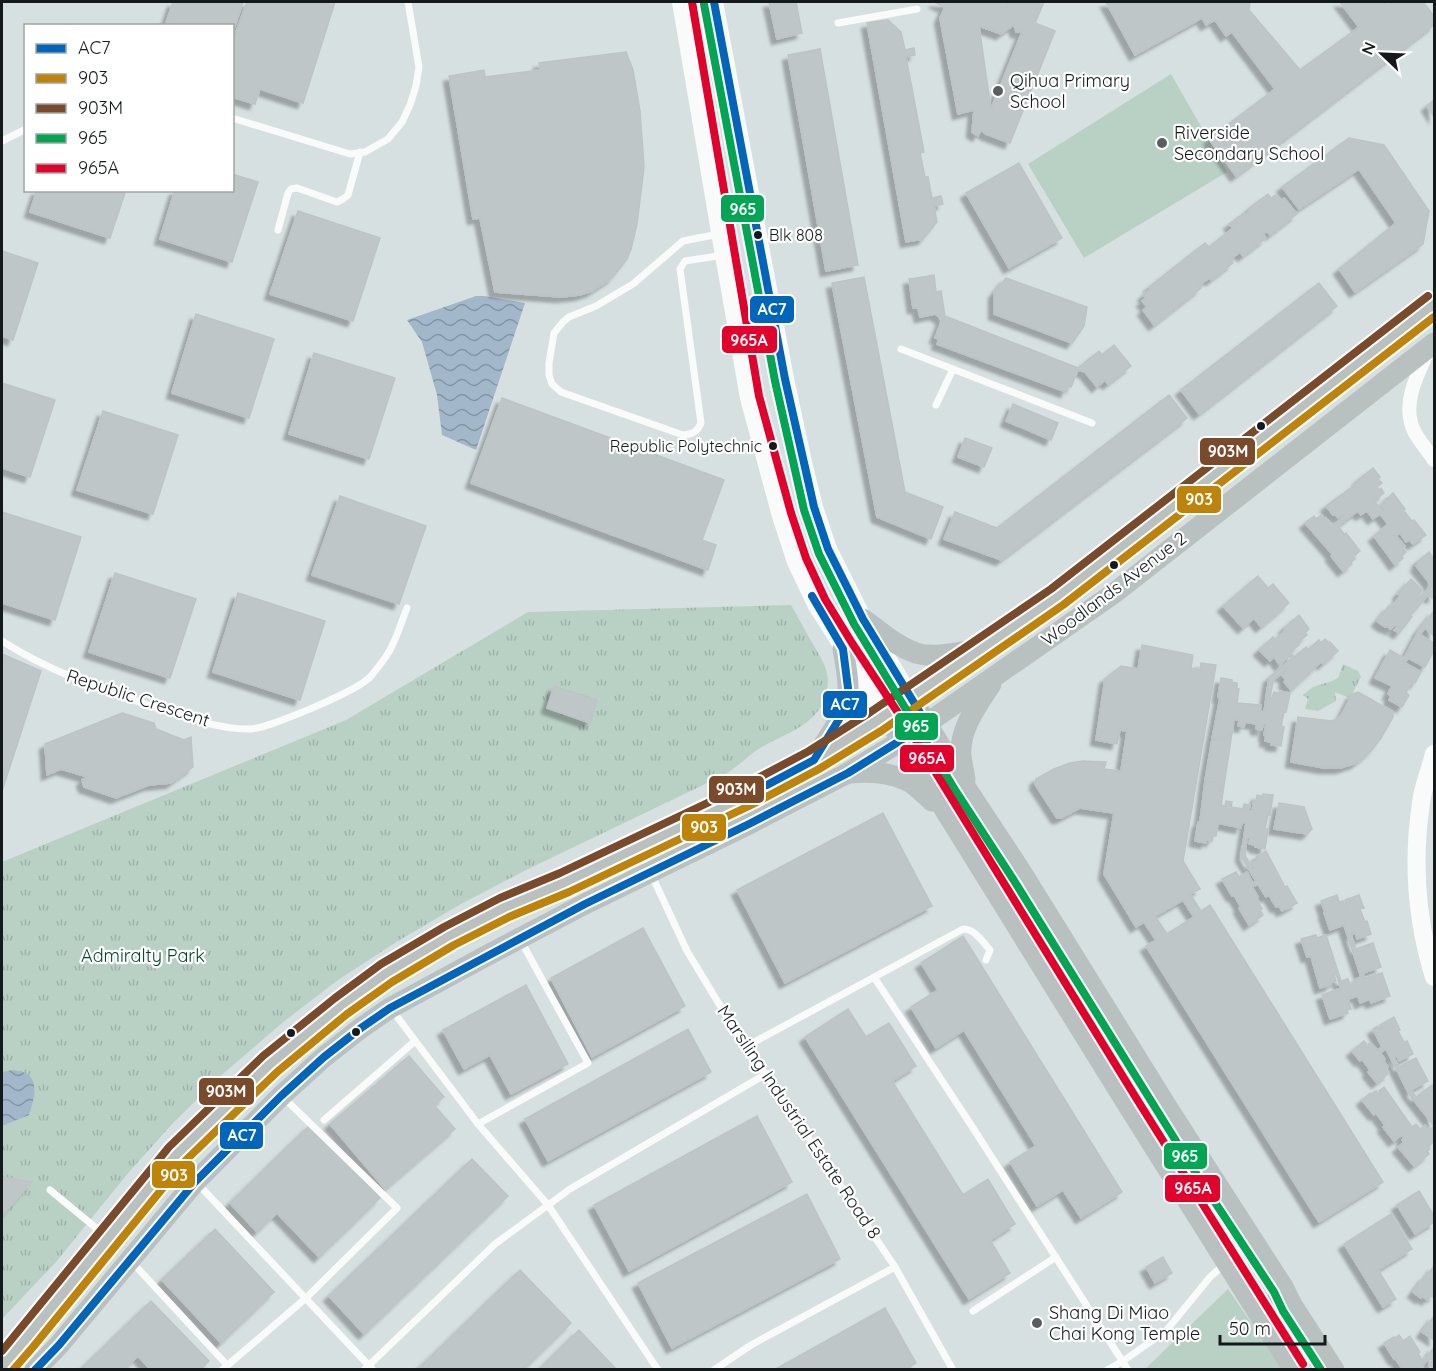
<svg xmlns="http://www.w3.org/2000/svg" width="1436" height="1371" font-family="Quicksand,sans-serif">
<defs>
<pattern id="park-tufts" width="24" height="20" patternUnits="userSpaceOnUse" patternTransform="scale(1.5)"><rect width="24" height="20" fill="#b9d0c5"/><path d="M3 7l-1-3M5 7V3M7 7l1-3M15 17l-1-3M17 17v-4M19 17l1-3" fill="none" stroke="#9eb2a9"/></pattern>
<pattern id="water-waves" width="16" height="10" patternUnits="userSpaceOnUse" patternTransform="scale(1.5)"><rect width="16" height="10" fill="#a2b8ca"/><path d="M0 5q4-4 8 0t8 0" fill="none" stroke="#8395a3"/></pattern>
<filter id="shadow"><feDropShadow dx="-5.5" dy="5.5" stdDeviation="1.5" flood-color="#0004"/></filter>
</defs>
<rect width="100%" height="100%" fill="#d7e0e1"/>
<g fill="#b9d0c5">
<path d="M1171,74L1227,172L1084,258L1028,164Z"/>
<path d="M1228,1289L1283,1369L1144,1370Z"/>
</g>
<g fill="url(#park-tufts)">
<path d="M791,605C799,619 806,632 814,646C818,653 824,662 826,670C829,679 828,689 825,698C814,728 782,734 757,750C746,758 736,768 724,775L526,870L461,904L398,941L338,980L282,1023L224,1073L173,1123L129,1172L56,1262L2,1319V862L346,720L528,612Z"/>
<path d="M1343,664L1358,671L1361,677L1350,698L1335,692L1336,701L1318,711L1305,709L1308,699L1303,695L1313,687L1332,681L1338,678Z"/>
</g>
<g fill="url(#water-waves)">
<path d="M476,296H484L525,303L476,450L442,435L437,395L422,342L407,320Z"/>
<path d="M13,1070C17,1071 23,1071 27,1074C40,1083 33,1103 29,1115L2,1126V1072Z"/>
</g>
<g fill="#bfc6c7" stroke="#bdc4c6" stroke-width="1.5" fill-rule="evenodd" filter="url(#shadow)">
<path d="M173,2H243L232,34V26H165Z"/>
<path d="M247,2H335L303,103L260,89L255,104L232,97V43Z"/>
<path d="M769,2H796L802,33L777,39Z"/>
<path d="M934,2H1002L1008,4V2H1044L1035,23L1055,31L1010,143L986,134L981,130L978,136L972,132L974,110L958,114L940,18L945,7ZM1014,25L1016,32H1022L991,109L979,26L1001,34Z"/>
<path d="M1106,2H1250L1249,10L1300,70L1359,27L1340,2H1385L1387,5L1392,2H1423L1434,16V25L1236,176L1209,139L1275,89L1232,32L1226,36L1215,20L1206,25L1202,18L1135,55Z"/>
<path d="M888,20L901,32L905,50L914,48L915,55L906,57L924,152L920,153L925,177H928L932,198L941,196L943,204L934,206L937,222L923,239L906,242L867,23Z"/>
<path d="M820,49L858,265L826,271L788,55Z"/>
<path d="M626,52L633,70L640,111L644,167L637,224L631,249L627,259L612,278L592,291L580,295L561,297L495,292L480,218L473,219L449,76L484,70L485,77L540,70L539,63Z"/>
<path d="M1434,100V117L1427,106Z"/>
<path d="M1349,138L1384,145L1429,211L1423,244L1355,292L1339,269L1396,223L1359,169L1299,209L1282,187Z"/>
<path d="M1019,163L1062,238L1009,268L966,193Z"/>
<path d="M232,174L258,182L232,262L160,239L175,190H232Z"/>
<path d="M37,190H126L110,238L30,212Z"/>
<path d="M1268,194L1271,198L1276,195L1281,201L1284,198L1297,214L1270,235L1267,231L1263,234L1266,238L1243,256L1240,252L1230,260L1233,263L1211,280L1209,278L1199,286L1201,288L1154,325L1143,310L1147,307L1142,301L1146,298L1143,295L1151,289L1149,287L1205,243L1209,247L1233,228L1229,224L1244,213L1245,215L1250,211L1248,209Z"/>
<path d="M298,211L380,238L353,321L270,294Z"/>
<path d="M2,251L38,263L13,340L2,336Z"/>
<path d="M934,275L936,292L941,291L945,316L1078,368L1099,351L1102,355L1114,345L1131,366L1108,384L1105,380L1097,387L1085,372L1078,370L1071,387L1068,386L1066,392L937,344L939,339L935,338L942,319L935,314L920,317L918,308H913L909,279Z"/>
<path d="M864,277L905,492L943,507L931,539L877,517L832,283Z"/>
<path d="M1006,278L1087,307L1084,326L1072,343L994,314V293Z"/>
<path d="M1319,283L1337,306L1199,414L1181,390Z"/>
<path d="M196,314L274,339L249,418L172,393Z"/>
<path d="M314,353L395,378L369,459L289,434Z"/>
<path d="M2,383L55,400L30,477L2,468Z"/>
<path d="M1169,395L1187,418L1001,560L944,539L955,512L997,528Z"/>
<path d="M502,398L724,480L702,540L716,545L708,570L471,483Z"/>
<path d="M1013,404L1058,423L1051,440L1006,421Z"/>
<path d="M103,411L178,435L153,514L77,490Z"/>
<path d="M965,438L992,448L984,467L958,457Z"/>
<path d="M1373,468L1380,477L1378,479L1382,483L1377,487L1379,490L1381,488L1384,493L1374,501L1383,511L1385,510L1381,505L1393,493L1405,509L1403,510L1412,521L1414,520L1426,535L1413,544L1409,540L1406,542L1400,533L1396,536L1405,546L1403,548L1406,552L1402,556L1403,558L1395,565L1374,536L1388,524L1380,514L1373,519L1367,511L1361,515L1358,511L1338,526L1344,534L1346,533L1360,551L1355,555L1354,553L1352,555L1355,559L1351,562L1352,564L1343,571L1331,556L1333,555L1305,523L1314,516L1316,519L1321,515L1324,520L1326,518L1332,526L1344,516L1343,514L1338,518L1335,514L1333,515L1326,506L1359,482L1358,480Z"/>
<path d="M340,496L426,526L399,604L312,575Z"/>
<path d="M2,512L81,537L55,620L2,603Z"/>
<path d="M1429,552L1434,559V580L1432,581L1434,584V595L1432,598L1428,595L1410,616L1412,617L1399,633L1394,630L1397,627L1395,625L1391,629L1386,626L1385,627L1377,621L1389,606L1391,607L1400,596L1398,594L1411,579L1422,590L1418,595L1421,597L1431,585L1416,566L1419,564L1417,562Z"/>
<path d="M115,573L196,599L170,678L89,652Z"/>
<path d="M1258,576L1268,588L1273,584L1289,603L1261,627L1254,618L1243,628L1223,606Z"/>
<path d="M238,593L325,621L300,700L213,672Z"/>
<path d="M1434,611V636L1425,628L1420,635L1434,643V650L1425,667L1408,658L1403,667L1405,668L1407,664L1421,672L1415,683L1412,682L1406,693L1409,695L1402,707L1389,700L1391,696L1388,694L1392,686L1375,678L1390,650L1404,658L1419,630Z"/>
<path d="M1299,615L1309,629L1305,633L1307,635L1297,643L1299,645L1290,652L1294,657L1306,647L1308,650L1319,640L1321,643L1325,639L1329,643L1330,642L1338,651L1323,664L1321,662L1291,690L1284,682L1286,680L1282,675L1287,671L1285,670L1273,681L1270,698H1272L1274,692L1279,693L1280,691L1290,693L1286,712H1284L1281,726L1284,727L1281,746L1271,745V742L1265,741L1266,736L1264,735L1266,724H1263L1262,730L1256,729V724L1245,722L1244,727L1238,726L1239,720H1234L1232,733H1229L1228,739L1222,738V740L1212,739L1220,698L1218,697L1221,678L1232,680V682L1237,683V689H1239L1237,703L1261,705L1260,711L1264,712L1269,678L1291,659L1289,656L1280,665L1274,657L1270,661L1259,650L1273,637L1275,639L1286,630L1284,628Z"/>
<path d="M1142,645L1193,655L1191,668L1200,670L1201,663L1216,665L1183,861L1200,889L1190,894L1201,911L1210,905L1383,1182L1319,1222L1146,946L1156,940L1144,922L1136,927L1104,874L1114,813L1080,808L1061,818H1057L1035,784L1036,779L1054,769L1070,763L1083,761L1106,762L1104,769L1121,771L1127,731L1120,730L1117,744L1096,740L1105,679L1121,666L1138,669ZM1183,900L1194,917L1167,934L1155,916Z"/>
<path d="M2,654L41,671L2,791Z"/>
<path d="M554,686L597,700L590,723L547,708Z"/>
<path d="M1358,692L1393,712V717L1381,738L1371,751L1356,763L1341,768H1324L1291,762L1298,717L1332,721L1337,719L1342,714L1352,694Z"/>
<path d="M122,713L154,723L156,729L184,740L191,737L193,767L171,783L149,785L116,798L84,787L82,780L88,777L61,769L47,775L45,744Z"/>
<path d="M1229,733H1232L1223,792L1220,791L1221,786L1215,785V783L1205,781L1212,739L1222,740V738L1228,739Z"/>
<path d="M1205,781L1215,783V785L1221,786L1220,791L1223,792L1221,806H1225L1226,801L1232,802L1231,807L1243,809L1244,804L1250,805L1249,811H1252L1254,800L1256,801L1257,795L1263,796V794L1273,795L1270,815L1268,814L1265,829H1268L1265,849L1255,847V845L1249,844L1250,838H1247L1245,855L1253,869L1255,868L1252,863L1257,860L1256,857L1266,851L1285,887L1287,886L1297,903L1287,909V908L1282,911L1279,906L1276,907L1269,895L1266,897L1258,884L1252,887L1258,897L1256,898L1262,909L1260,910L1263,915L1249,925L1239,908L1241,907L1234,895L1232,896L1222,879L1236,872L1239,877L1247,872L1253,883L1256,881L1241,856L1246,823L1242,822L1241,828L1218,823L1216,836H1213L1212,841L1206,840V843L1195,841L1198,822H1200Z"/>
<path d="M1279,803L1304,807L1312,829L1307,834L1274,829Z"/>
<path d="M883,813L932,906L785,983L737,890Z"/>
<path d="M1337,895L1339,902L1343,901L1344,905H1346L1345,900L1359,895L1364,908L1360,909L1365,922L1367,921L1371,934L1357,939L1355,933L1351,934L1356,949L1373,943L1381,967L1363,973L1365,978L1382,973L1390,996L1371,1003L1370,999L1360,1003L1358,996L1348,999L1351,1009L1347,1010L1348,1013L1330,1019L1322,995L1341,988L1336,974L1334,975L1336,981L1330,983L1331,985L1320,988L1311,956L1307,957L1301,939L1316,935L1317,938L1326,935L1341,981L1348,979L1350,985L1355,983L1354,980L1361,977L1344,925L1330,930L1324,913L1325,912L1321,901Z"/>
<path d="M643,928L685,1006L592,1057L551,978Z"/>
<path d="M963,936L1122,1192L1081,1218L1063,1190L1037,1206L1010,1162L1036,1146L964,1030L936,1048L911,1007L938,990L921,963Z"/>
<path d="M526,985L568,1064L511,1094L490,1055L464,1069L443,1030Z"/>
<path d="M848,1009L866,1037L889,1023L916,1066L892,1081L963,1195L988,1179L1015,1224L990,1240L1010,1273L969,1299L805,1037Z"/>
<path d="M1394,1017L1400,1030L1398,1031L1404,1042L1407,1041L1413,1054L1399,1061L1397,1056L1394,1057L1399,1067L1416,1058L1428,1081L1411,1090L1416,1097L1432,1085L1434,1088V1115L1432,1117L1434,1120V1141L1428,1147L1430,1149L1427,1151L1429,1154L1414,1166L1398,1147L1404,1142L1402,1140L1404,1138L1402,1135L1394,1141L1383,1127L1385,1125L1376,1113L1374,1115L1362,1100L1370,1093L1371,1094L1376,1091L1379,1095L1381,1094L1379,1091L1384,1087L1412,1127L1416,1124L1420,1129L1425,1125L1429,1130L1434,1126L1409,1094L1386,1049L1380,1053L1385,1059L1383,1060L1388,1067L1386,1069L1389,1073L1377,1083L1368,1072L1370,1070L1362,1059L1360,1061L1352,1051L1364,1041L1367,1045L1370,1043L1378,1050L1382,1047L1373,1029L1378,1026L1380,1030L1382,1029L1380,1025Z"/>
<path d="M688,1029L711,1072L548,1161L525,1119Z"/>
<path d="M409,1056L444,1097L434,1105L455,1129L385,1189L330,1124Z"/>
<path d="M757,1116L792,1182L629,1271L594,1205Z"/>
<path d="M310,1125L380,1198L319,1257L277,1213L257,1232L230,1203Z"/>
<path d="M472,1159L508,1196L364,1334L329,1296Z"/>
<path d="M3,1177L32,1182L2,1216V1179Z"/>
<path d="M1419,1191L1434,1216V1222L1415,1234L1397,1205Z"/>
<path d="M807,1194L840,1259L672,1348L638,1283Z"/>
<path d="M1391,1214L1412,1249L1378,1270L1396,1299L1383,1307L1344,1244Z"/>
<path d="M215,1229L274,1292L221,1343L162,1280Z"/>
<path d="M1163,1257L1172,1273L1155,1283L1146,1267Z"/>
<path d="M1434,1266V1294L1432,1297L1430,1295L1427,1300L1422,1296L1421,1298L1413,1292L1425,1276L1426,1277Z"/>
<path d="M520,1270L571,1323L523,1370H417Z"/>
<path d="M151,1301L209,1361L200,1370H151L138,1356L124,1370H80Z"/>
<path d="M885,1308L916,1363L904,1370H774Z"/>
<path d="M1434,1316V1340L1422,1332Z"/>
<path d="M579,1330L617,1370H539Z"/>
<path d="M1399,1335L1403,1341L1410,1336L1420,1352L1418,1353L1422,1360L1426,1358L1434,1347V1370H1432L1433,1368L1429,1365L1432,1360L1430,1359L1422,1365L1424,1370H1403L1395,1358L1394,1359L1384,1343L1394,1337L1395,1338Z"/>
</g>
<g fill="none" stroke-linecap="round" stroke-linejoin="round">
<g stroke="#f9fafa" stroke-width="7">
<path d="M838,23L917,9"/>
<path d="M232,118L350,154L365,152L388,139L402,122L410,105L416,86L419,67L408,2"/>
<path d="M2,141L26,129"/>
<path d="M278,230L288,193L291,189L297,188L337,202L343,199L348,195L360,152"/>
<path d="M719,234L683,241L633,284L596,306L569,317L563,322L554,333L549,363V375L552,384L561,392L683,435C693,434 697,432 701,423L680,269L685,261L724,255"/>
<path d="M901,349L1092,423"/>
<path d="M936,405L953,369"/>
<path d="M2,641C47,670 98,688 148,705C177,715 220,730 251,729C269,728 360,690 371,676C378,667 388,656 392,646C398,634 402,620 407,608"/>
<path d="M640,850L687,951L727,1017L895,1267L953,1370"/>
<path d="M874,977L973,1128L1128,1370"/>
<path d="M392,1010L478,1124L548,1205L658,1370"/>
<path d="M747,1046L963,929C975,929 982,941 990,950L986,960"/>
<path d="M324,1120L415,1041"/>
<path d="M478,1124L588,1063L521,941"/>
<path d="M198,1184L373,1370"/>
<path d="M50,1190L107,1237"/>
<path d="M131,1261L227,1365"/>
<path d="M973,1311L1056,1257"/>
<path d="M222,1370L306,1298L397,1208L284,1098"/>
<path d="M364,1370L495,1244L570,1189L766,1074"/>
<path d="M714,1370L751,1345L895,1267"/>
<path d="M1107,1370L1123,1361L1166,1331L1210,1277L1225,1264"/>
</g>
<path stroke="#f9fafa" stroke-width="14" d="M1429,349C1419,372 1404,398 1411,423C1414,436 1427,449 1434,460"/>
<g stroke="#f9fafa" stroke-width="18">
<path d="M681,2L724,255L749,398L781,516L796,562L816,604L886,715"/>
<path d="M714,2L785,379L804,467L814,507L828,549L863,619L911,698"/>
<path d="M1434,754C1430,770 1423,787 1421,803C1412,863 1416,919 1434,977"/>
</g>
<g stroke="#b9c0c0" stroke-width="21">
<path d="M863,619C880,631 896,646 916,653C935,659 959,652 978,649"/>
<path d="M911,698L966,788L1022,873L1167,1107L1283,1287L1292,1305L1334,1370"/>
<path d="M886,715L1129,1107L1294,1370"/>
<path d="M816,757C829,736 848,712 848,687C848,675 845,661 843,649"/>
<path d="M849,773C871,771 890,772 910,782C918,787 925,795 932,801"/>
<path d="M965,780C964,772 962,764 961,756C959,729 977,706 991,684"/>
<path d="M1278,1341L1276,1302L1283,1287"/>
<path d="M2,1366L25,1340L176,1155L270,1064L341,1006L386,973L449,936L505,907L564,883L746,796L814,760L875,722L1057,597L1434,304"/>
<path d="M35,1370L59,1345L195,1182L281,1096L324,1057L361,1028L390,1008L486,956L585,904L749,824L848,773L903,740L1113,594L1434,343"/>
</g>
<g stroke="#fff" stroke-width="12">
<g id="bus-1">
<path d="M767,785L814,760L841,716L847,699L848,688L843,649L812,596"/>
<path d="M35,1370L59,1345L195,1182L281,1096L324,1057L361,1028L390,1008L585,904L749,824L848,773L927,724L863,619L828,549L814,507L785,379L714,2"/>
</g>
</g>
<g stroke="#fff" stroke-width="12">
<path id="bus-2" d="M13,1370L33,1347L184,1162L277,1072L347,1014L392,982L454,945L509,917L569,892L751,805L819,769L881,731L1063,605L1434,317"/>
</g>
<g stroke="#fff" stroke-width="12">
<path id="bus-3" d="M2,1351L169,1147L263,1056L335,998L381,964L444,927L500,898L560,873L741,787L809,751L869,713L1051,589L1428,296"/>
</g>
<g stroke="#fff" stroke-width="12">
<path id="bus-4" d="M704,4L775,381L804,510L819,554L854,624L957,793L1013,879L1199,1178L1274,1292L1283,1311L1321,1370"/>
</g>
<g stroke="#fff" stroke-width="12">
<path id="bus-5" d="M692,2L759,396L791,513L806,558L825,599L852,643L912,734L1138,1101L1303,1364"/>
</g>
<use href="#bus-1" stroke="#0065bd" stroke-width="8"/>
<use href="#bus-2" stroke="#be8307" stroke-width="8"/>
<use href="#bus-3" stroke="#7a4b2a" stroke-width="8"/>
<use href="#bus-4" stroke="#00a651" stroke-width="8"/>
<use href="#bus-5" stroke="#e4002b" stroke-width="8"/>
</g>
<g fill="#585f60" stroke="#fff" stroke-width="2">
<circle cx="998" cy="91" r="6"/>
<circle cx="1162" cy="143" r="6"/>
<circle cx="1037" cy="1323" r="6"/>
</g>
<g fill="#141a1b" stroke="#fff" stroke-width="2">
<circle cx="758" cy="235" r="5"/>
<circle cx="1261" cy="426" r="5"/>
<circle cx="773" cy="446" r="5"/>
<circle cx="1114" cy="565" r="5"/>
<circle cx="356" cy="1032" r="5"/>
<circle cx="291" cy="1033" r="5"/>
</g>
<g text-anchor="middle" stroke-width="4.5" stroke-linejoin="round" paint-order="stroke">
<g font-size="16" fill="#141a1b" stroke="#fff" text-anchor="start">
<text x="769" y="241">Blk 808</text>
<text x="762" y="452" text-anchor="end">Republic Polytechnic</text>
</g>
<g font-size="18" fill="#141a1b" stroke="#fff" text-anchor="start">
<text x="1010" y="87">Qihua Primary<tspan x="1010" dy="21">School</tspan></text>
<text x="1174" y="139">Riverside<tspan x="1174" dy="21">Secondary School</tspan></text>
<text x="1049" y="1319">Shang Di Miao<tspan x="1049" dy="21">Chai Kong Temple</tspan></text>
</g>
<g font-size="18" fill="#141a1b" stroke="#fff">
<text transform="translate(1114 589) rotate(-37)" y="6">Woodlands Avenue 2</text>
<text transform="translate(138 698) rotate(18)" y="6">Republic Crescent</text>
<text transform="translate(799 1122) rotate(56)" y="6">Marsiling Industrial Estate Road 8</text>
</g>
<g font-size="18" fill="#034429" stroke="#fff">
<text x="143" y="962">Admiralty Park</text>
</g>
</g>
<g stroke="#fff" stroke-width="2">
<rect x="720" y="194" width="45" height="29" rx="6" fill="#00a651"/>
<rect x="749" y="295" width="46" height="29" rx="6" fill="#0065bd"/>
<rect x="721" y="325" width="57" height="29" rx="6" fill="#e4002b"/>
<rect x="1199" y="437" width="57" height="29" rx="6" fill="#7a4b2a"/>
<rect x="1176" y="485" width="46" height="29" rx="6" fill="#be8307"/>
<rect x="822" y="690" width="46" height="29" rx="6" fill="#0065bd"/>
<rect x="894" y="712" width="45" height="29" rx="6" fill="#00a651"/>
<rect x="899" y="744" width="56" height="29" rx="6" fill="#e4002b"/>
<rect x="708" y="775" width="57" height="29" rx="6" fill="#7a4b2a"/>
<rect x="681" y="813" width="46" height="29" rx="6" fill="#be8307"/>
<rect x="198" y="1077" width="57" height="29" rx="6" fill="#7a4b2a"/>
<rect x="219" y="1121" width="45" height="29" rx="6" fill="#0065bd"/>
<rect x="1163" y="1142" width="45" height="28" rx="6" fill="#00a651"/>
<rect x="151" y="1160" width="45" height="29" rx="6" fill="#be8307"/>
<rect x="1164" y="1174" width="57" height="29" rx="6" fill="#e4002b"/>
</g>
<g font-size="16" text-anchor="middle" font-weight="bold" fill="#fff">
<text x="743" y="215">965</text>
<text x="772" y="315">AC7</text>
<text x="749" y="346">965A</text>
<text x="1228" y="457">903M</text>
<text x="1199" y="505">903</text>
<text x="845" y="710">AC7</text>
<text x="916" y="732">965</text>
<text x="927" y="764">965A</text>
<text x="736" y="795">903M</text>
<text x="704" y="833">903</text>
<text x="226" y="1097">903M</text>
<text x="242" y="1141">AC7</text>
<text x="1185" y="1162">965</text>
<text x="174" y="1181">903</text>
<text x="1193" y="1194">965A</text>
</g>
<rect width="1436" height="1371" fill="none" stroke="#141a1b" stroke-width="6"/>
<rect x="24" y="24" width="210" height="168" fill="#ffffff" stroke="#a1a3a4" stroke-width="1.5"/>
<rect x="36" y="44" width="30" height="9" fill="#0065bd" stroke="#a1a3a4" stroke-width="1.5"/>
<text x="78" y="54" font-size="18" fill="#141a1b">AC7</text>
<rect x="36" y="74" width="30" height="9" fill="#be8307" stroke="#a1a3a4" stroke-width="1.5"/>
<text x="78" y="84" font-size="18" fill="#141a1b">903</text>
<rect x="36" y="104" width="30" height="9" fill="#7a4b2a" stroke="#a1a3a4" stroke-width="1.5"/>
<text x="78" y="114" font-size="18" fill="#141a1b">903M</text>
<rect x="36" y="134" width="30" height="9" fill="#00a651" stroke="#a1a3a4" stroke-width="1.5"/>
<text x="78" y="144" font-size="18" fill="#141a1b">965</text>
<rect x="36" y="164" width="30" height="9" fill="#e4002b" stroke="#a1a3a4" stroke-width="1.5"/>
<text x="78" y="174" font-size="18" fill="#141a1b">965A</text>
<g transform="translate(1382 54) rotate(293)" stroke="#ffffff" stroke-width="4.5" paint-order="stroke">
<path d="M0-4.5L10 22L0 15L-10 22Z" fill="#141a1b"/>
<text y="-9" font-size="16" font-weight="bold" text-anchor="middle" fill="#141a1b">N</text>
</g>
<path d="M1220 1335v9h105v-9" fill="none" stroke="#141a1b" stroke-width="3"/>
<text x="1229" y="1335" font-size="18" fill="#141a1b" stroke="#ffffff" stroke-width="4.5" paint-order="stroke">50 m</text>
</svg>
